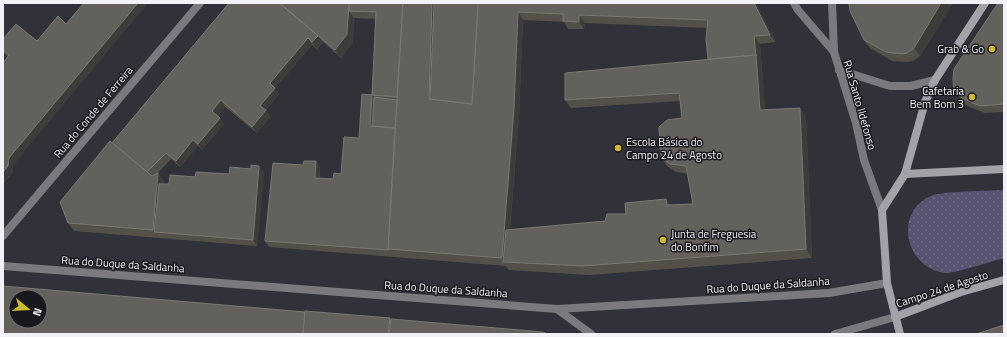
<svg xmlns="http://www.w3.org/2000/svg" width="1007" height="337" font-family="'Titillium Web',sans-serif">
<defs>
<pattern id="garden-dots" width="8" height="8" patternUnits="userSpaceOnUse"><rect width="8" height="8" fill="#565471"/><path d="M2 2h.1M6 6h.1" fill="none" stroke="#6f6d86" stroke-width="1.8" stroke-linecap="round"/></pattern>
</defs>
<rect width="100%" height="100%" fill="#313139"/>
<path fill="url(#garden-dots)" d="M1004,190V258C993,261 953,274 945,273C905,268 893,212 931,196C943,191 989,191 1004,190Z"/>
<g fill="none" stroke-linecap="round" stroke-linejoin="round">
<g stroke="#7a7a7e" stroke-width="8">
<path d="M794,3L798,10L834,52"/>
<path d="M3,236L200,3"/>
<path d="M3,266L557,309L829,293L887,283"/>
<path d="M557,309L591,334"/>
</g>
<g stroke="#7a7a7e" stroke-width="8">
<path d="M832,3L834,52L856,123L864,160L882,210"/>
<path d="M839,70L890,86H911L935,80"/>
<path d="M835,334L895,317"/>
</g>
<g stroke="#a3a2a9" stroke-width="8">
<path d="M905,174L1004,169"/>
<path d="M895,317L961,292L1004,280"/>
<path d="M900,334L887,283L882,210L905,174L925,102L935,80L985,3"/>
</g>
</g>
<g fill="#525048" fill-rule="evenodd">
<path d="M229,3H756L776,42L760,44L765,109L806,116L812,258L589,275L509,270L506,266L269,247L265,241L303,165L316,161L320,168V178L333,179L341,174L359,138L372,95L376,19L354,18L353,42L341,58L322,41L323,43L317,49L312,45L275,88L279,94L266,110L270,117L257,133L225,107L218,116L220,118L224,124L202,150L198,146L180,167L171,159L157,174L164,181V184H169L195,177L229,174L251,169L259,166L264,172L257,246L74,231L68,223L112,143ZM523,20L564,22L568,29H584L585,23L707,28L708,60L565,100L571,108L680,101L682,118L661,157L667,166L676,172L688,174L693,204L671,205L626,214L605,221L510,230L519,116Z"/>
<path d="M953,3L920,56L913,61L908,62L892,61L870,48L864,40Z"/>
<path d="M1004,3V112L985,113L967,106L960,98L954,90Z"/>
<path d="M66,24L28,146L13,165V172L3,184V63L8,57L3,53V39L37,41Z"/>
</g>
<g fill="#3e3c3a">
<path d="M138,3H148L13,165V172L3,184V172L9,158Z"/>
<path d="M349,3H355L349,11L354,18L353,42L341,58L335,50Z"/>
<path d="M432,3H438L434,101L429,99Z"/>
<path d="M754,3H756L776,42L770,35Z"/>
<path d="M941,3H953L920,56L914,48Z"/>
<path d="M518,12L523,20L519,116L507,262H504L502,258Z"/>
<path d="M579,15L585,23L584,29L579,22Z"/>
<path d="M318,36L323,43L317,49L312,42Z"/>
<path d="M754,36L760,44L766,118L760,110Z"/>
<path d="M308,38L312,45L275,88L279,94L264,112L260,106L270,83Z"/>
<path d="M372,95L377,101L375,128L370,126Z"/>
<path d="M221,100L225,107L216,118L212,111Z"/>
<path d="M800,108L806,116L812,258L806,249Z"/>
<path d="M266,110L270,117L257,133L252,127Z"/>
<path d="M220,118L224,124L202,150L198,144Z"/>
<path d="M193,140L198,146L180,167L176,161Z"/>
<path d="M316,161L320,168L319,184L315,178Z"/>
<path d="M259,166L264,172L257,246L253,240Z"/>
<path d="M158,173L164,181L159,232H154L153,230Z"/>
<path d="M666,199L672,207L667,205Z"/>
<path d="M390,318L395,326L394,334H388Z"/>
</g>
<g fill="#63615b" stroke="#797873" fill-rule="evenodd">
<path d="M84,3H138L9,158L8,166L3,172V63L9,55L3,50V39L16,24L37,41L58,16L66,24Z"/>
<path d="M229,3H279L318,36L312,42L308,38L270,83L275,88L260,106L266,110L252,127L221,100L212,111L220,118L198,144L193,140L176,161L166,153L147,172L112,143Z"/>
<path d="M280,3H349L347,34L335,50Z"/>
<path d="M350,3H403L397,97L372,95L376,12L349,11Z"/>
<path d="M403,3H432L429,99L472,104L478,3H754L770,35L754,36L756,56V55L708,59L706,39L708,20L579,15V22L563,21V14L518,12L514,108L502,258L388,249Z"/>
<path d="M434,3H478L472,104L430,99Z"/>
<path d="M849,3H941L914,48L907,53L902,54L886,52L864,40L850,11Z"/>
<path d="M998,3H1004V104L980,106L962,98L954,90L953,79L954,69Z"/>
<path d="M756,55L760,110L800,108L806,249L583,266L503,262L506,230L605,221L607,214H626L625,203L666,199L667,205L693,204L686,166L670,164L661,157L659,127L667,120L682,118L679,93L565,100V73Z"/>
<path d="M362,94L372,95L370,126L395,128L388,249L389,250L265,241L273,163L303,165L304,161H316L315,178L333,179L334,173L341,174L344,137L359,138Z"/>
<path d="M374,97L397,100L395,128L372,126Z"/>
<path d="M110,141L152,176L158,173L153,230L68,223L60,202Z"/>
<path d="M251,165L259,166L253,240L154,232L159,184H169L170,175L195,177L196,172L229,174L230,167L251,169Z"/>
<path d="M3,286L305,312L303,334H3ZM16,297H40V321H16Z"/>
<path d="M305,311L390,318L388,334H303Z"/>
<path d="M391,319L543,332L547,334H389Z"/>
<path d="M1004,325V334H976Z"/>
</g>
<g fill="#cdb938" stroke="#19191d" stroke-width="1.5">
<circle cx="992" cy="49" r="4"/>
<circle cx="972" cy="97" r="4"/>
<circle cx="618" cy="148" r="4"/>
<circle cx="663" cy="240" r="4"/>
</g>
<g text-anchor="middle" stroke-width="3" stroke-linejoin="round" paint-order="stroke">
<g font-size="11" fill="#f1f1f7" stroke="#19191d" text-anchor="end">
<text x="984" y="53">Grab &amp; Go</text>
<text x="964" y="95">Cafetaria<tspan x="964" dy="13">Bem Bom 3</tspan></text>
<text x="626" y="146" text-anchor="start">Escola Básica do<tspan x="626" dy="13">Campo 24 de Agosto</tspan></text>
<text x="671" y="238" text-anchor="start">Junta de Freguesia<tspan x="671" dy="13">do Bonfim</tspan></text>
</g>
<g font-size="11" fill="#f1f1f7" stroke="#19191d">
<text transform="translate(860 105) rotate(74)" y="4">Rua Santo Ildefonso</text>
<text transform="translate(93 112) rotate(-50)" y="4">Rua do Conde de Ferreira</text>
<text transform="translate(123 264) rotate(4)" y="4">Rua do Duque da Saldanha</text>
<text transform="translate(768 285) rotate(-4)" y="4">Rua do Duque da Saldanha</text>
<text transform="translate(446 289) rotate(4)" y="4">Rua do Duque da Saldanha</text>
<text transform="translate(942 289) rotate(-18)" y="4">Campo 24 de Agosto</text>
</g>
</g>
<rect width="1007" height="337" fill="none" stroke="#f1f1f7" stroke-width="8"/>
<g transform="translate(28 309) rotate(108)"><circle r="19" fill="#19191d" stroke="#6f6f74"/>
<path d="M0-3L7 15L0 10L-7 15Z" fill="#cdb938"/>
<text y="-6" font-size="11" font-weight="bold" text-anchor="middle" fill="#f1f1f7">N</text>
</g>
</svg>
